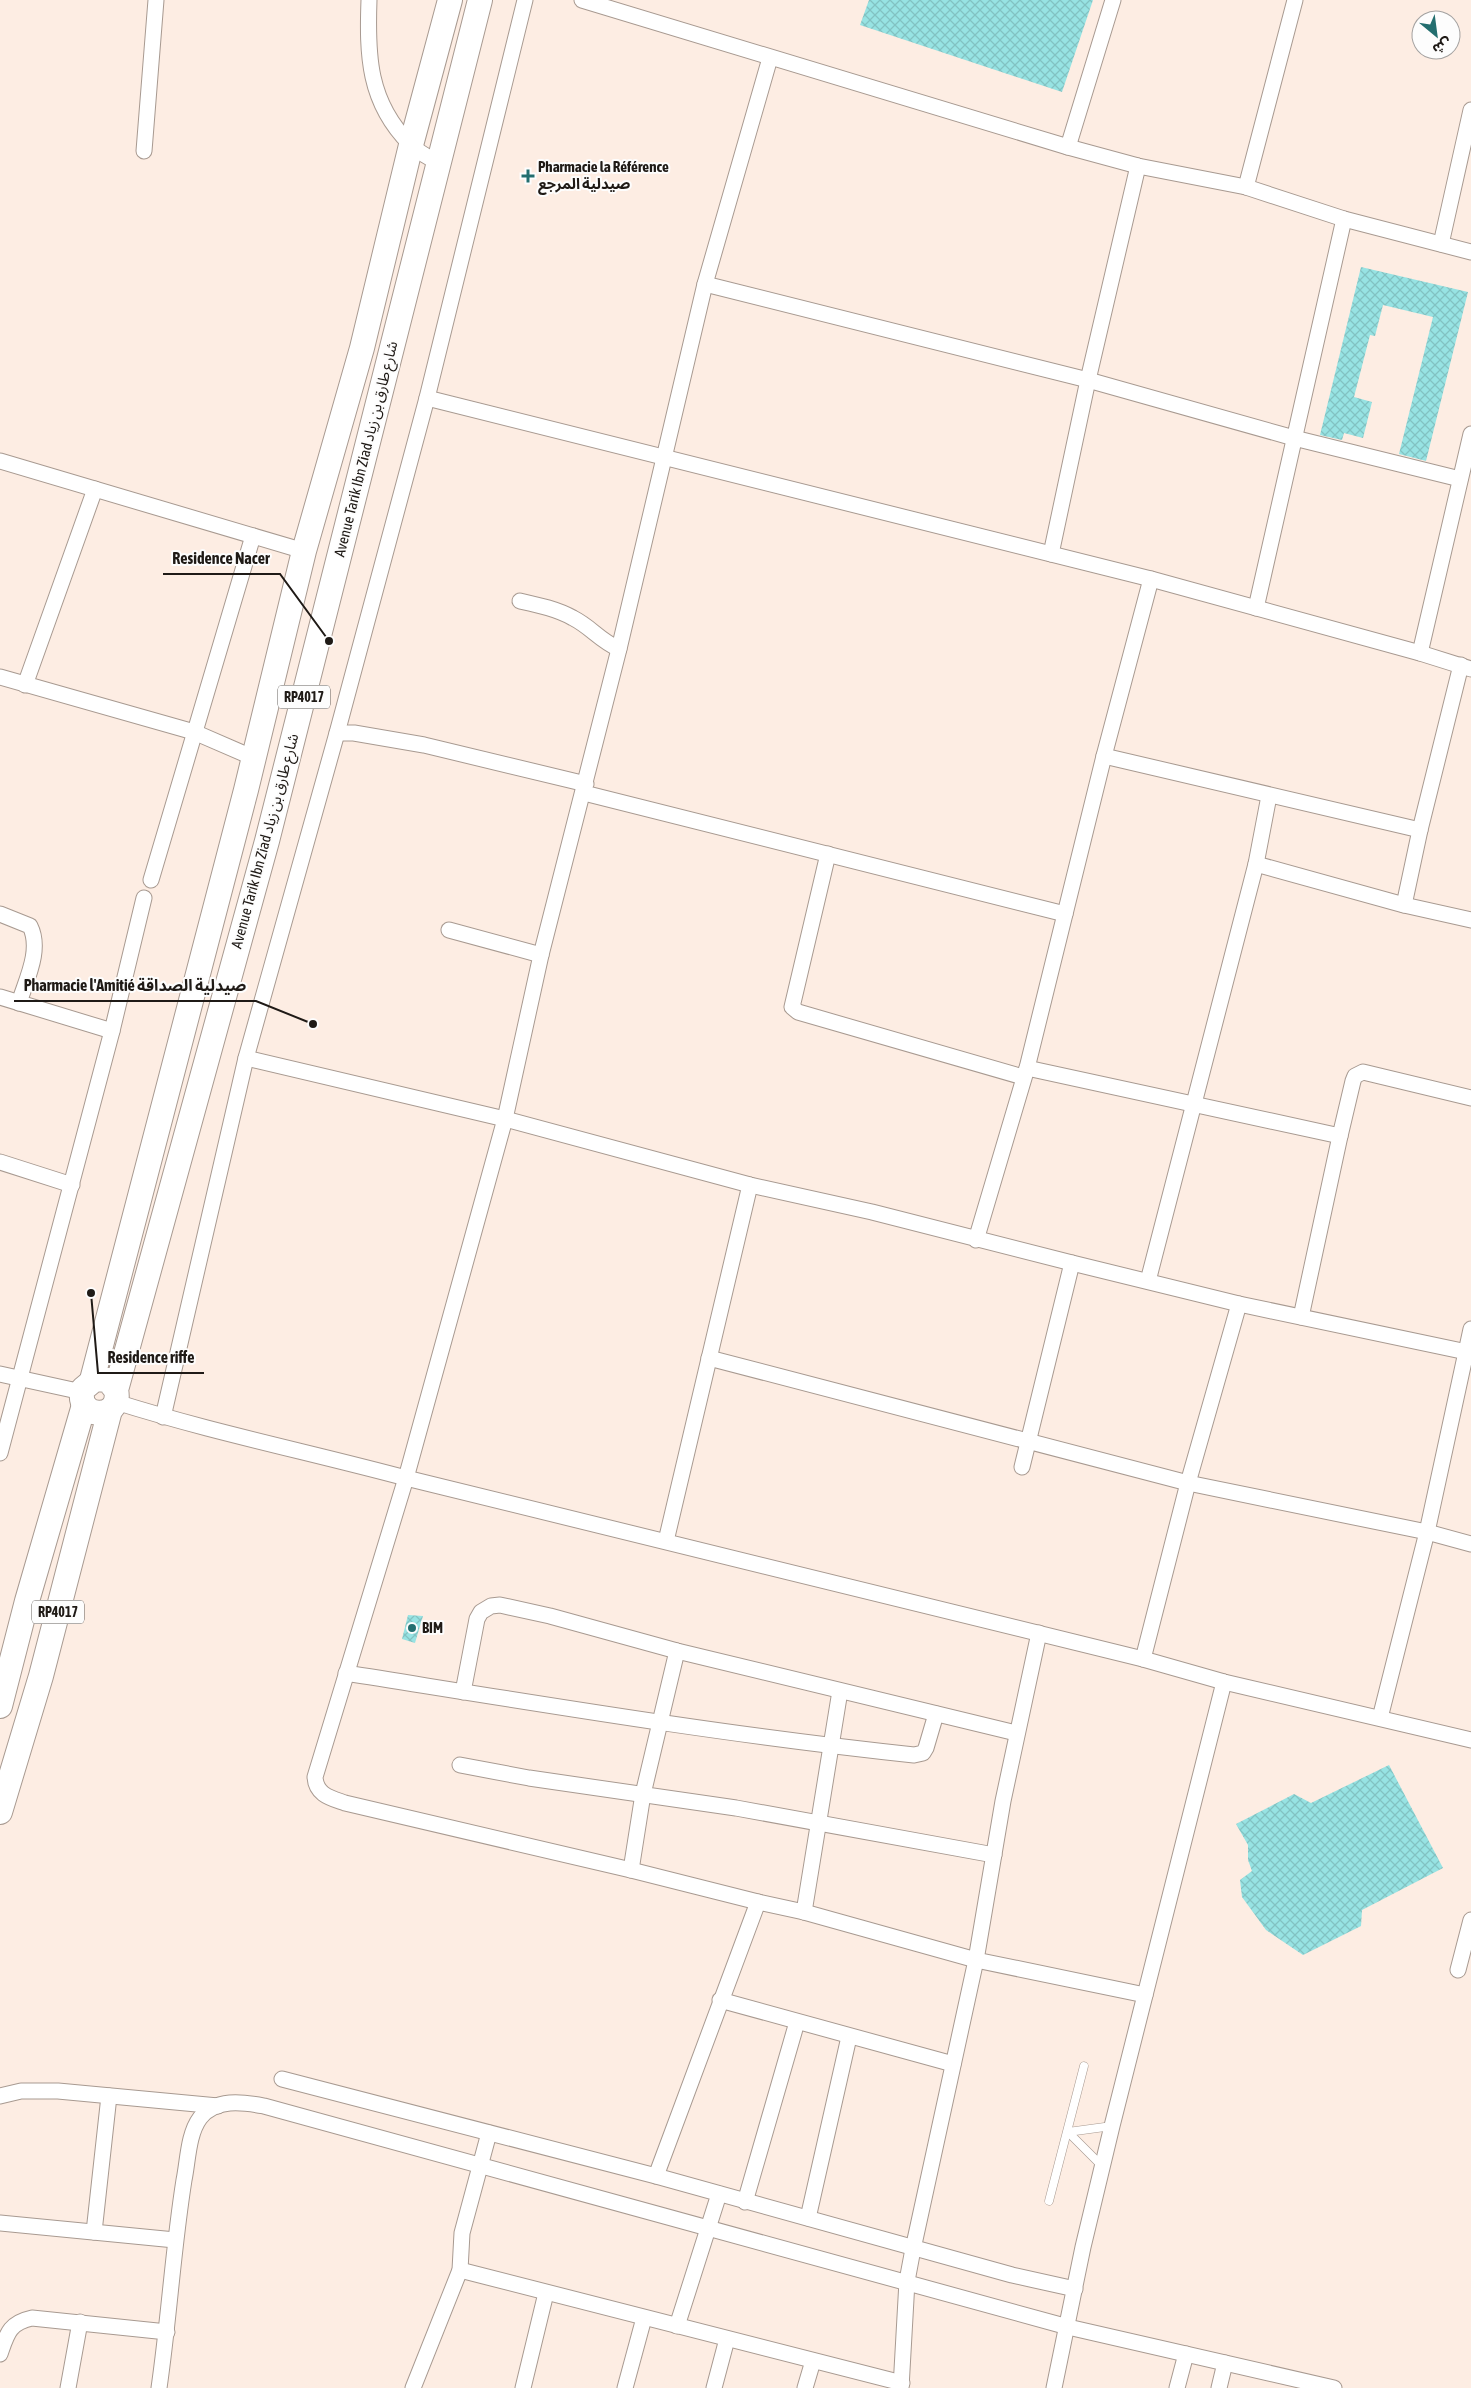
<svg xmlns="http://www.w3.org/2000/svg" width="1471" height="2388" font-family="'Asap Condensed','Noto Sans Arabic',sans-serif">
<defs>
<pattern id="building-cross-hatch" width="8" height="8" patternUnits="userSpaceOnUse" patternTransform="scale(1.25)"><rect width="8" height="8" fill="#97e3e3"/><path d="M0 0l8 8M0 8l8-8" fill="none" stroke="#82c2c2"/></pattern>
</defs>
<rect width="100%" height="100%" fill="#fdede3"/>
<g fill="url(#building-cross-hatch)">
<path d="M869,0H1093L1062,92L860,25Z"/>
<path d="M1361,267L1468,292L1426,461L1399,454L1433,317L1383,305L1375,336L1370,335L1354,397L1372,402L1363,438L1344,433L1342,440L1320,435Z"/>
<path d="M408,1615L423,1616L415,1643L402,1639Z"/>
<path d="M1389,1765L1443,1868L1362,1910L1361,1926L1303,1955L1266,1930L1242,1897L1240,1880L1252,1871L1248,1860V1845L1236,1824L1294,1794L1311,1803Z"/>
</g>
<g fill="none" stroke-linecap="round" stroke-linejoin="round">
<g stroke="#a89a91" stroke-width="9">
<g id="service">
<path d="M1102,2166L1068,2132L1112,2126"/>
<path d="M1049,2201L1084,2066"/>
</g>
</g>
<g stroke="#a89a91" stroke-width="17">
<g id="minor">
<path d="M369,0C367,55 368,102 410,144C417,152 429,157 438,163"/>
<path d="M582,0L1068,147L1138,166L1246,187L1344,219L1471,252"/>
<path d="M1068,147L1113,0"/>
<path d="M144,151L156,0"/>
<path d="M1246,187L1295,0"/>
<path d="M1441,244L1471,110"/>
<path d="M705,284L1088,380L1294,438L1460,479"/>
<path d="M427,398L1151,579L1420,653L1471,669"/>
<path d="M0,461L304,551"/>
<path d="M1051,554L1088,380L1138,166"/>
<path d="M520,601C538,605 557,609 573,618C591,627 599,640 619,649"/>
<path d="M1256,608L1344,219"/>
<path d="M1420,653L1471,434"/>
<path d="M0,677L194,732L254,758"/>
<path d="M25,685L95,489"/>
<path d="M337,733H354L424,745L586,784"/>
<path d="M1104,756L1420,830"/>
<path d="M584,793L1065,914"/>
<path d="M828,854L792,1007L798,1012L1023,1077"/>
<path d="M1256,864L1404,905L1471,920"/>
<path d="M151,880L253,536"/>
<path d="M1404,905L1420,830L1461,665"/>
<path d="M0,914L30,926C42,950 26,980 19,1003"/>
<path d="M449,930L541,955"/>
<path d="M0,997L112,1031"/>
<path d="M246,1058L505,1119L750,1185L872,1212L1072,1263L1239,1304L1471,1353"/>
<path d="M1027,1068L1340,1136L1353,1081L1355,1076L1363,1072L1471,1098"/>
<path d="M0,1162L72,1185"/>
<path d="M976,1240L1027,1068L1104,756L1151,579"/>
<path d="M1148,1281L1256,864L1269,796"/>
<path d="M1301,1317L1340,1136"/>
<path d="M709,1358L1188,1483L1427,1532L1471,1544"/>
<path d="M0,1374L82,1392"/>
<path d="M116,1402C211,1432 309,1452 406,1478L1143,1659L1224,1682L1471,1740"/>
<path d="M163,1417L246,1058L337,733L427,398L525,0"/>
<path d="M0,1453L112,1031L144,898"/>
<path d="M1022,1467L1072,1263"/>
<path d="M666,1541L750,1185"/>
<path d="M1143,1659L1188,1483L1239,1304"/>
<path d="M346,1673C535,1703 724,1735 914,1755L923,1753L926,1748L936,1714"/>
<path d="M463,1692L477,1619L481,1612L491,1606L500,1605L550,1616L677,1651L1016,1733"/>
<path d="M1380,1718L1427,1532L1471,1329"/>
<path d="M460,1765L529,1778L736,1808L994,1855"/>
<path d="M631,1870L643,1794L677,1651"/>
<path d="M758,1902L631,1870L345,1803C331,1798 316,1795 315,1777L406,1478L505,1119L541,955L619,649L705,284L770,58"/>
<path d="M804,1912L840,1691"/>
<path d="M1458,1970L1471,1920"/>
<path d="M720,2000L953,2064"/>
<path d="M282,2079L656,2176L1012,2275L1075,2289"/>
<path d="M0,2096L21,2091H58L218,2106"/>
<path d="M656,2176L758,1902L804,1912L976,1960L1145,1995"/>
<path d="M745,2202L797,2022"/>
<path d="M808,2218L849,2037"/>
<path d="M0,2223L175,2240"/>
<path d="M94,2232L109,2096"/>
<path d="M460,2270L902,2383"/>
<path d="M677,2326L719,2194"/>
<path d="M0,2354C7,2334 9,2323 32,2318L167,2332"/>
<path d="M68,2388L80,2322"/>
<path d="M159,2388C169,2319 173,2249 184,2180C188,2161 188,2134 200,2118C215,2098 243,2102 264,2106L1068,2327L1334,2388"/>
<path d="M413,2388L460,2270L462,2233L489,2133"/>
<path d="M523,2388L546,2293"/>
<path d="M625,2388L644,2318"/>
<path d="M714,2388L727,2339"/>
<path d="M805,2388L813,2361"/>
<path d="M901,2388L907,2281L913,2249L976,1960L1003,1801L1039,1633"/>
<path d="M1054,2388L1083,2247L1112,2126L1224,1682"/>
<path d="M1177,2388L1186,2354"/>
<path d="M1219,2388L1225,2363"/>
</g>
</g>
<g stroke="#a89a91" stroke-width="26">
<g id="primary">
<path d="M92,1380L246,790L304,551L362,348L411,145L450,0"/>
<path d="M116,1390L108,1380L95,1379L83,1389C74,1420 123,1421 116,1390L267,841L480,0"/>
<path d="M0,1706L27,1601L84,1405"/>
<path d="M0,1812L41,1676L110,1410"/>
</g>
</g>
<use href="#service" stroke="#fff" stroke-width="8"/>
<use href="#minor" stroke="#fff" stroke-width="15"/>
<use href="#primary" stroke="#fff" stroke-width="24"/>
</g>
<g fill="#236e6f" stroke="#fdfdfd" stroke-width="2">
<path d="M525.5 168.5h5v5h5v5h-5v5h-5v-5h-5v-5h5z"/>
<circle cx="412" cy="1628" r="5"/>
</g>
<g text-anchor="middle" stroke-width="4" stroke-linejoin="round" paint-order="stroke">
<g fill="#fdfdfd" stroke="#625e5b" stroke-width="1">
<rect x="278" y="685.5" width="52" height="23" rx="4"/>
<rect x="32" y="1600.5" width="52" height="23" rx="4"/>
</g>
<g font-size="14" font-weight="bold" fill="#1f1a16">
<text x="304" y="702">RP4017</text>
<text x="58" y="1617">RP4017</text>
</g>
<g font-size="15" font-weight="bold" fill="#1f1a16" stroke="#fdfdfd" text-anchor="start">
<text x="538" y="172">Pharmacie la Référence<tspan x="538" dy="17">صيدلية المرجع</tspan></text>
<text x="422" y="1633">BIM</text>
</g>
<g font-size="15" fill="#1f1a16" stroke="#fdfdfd">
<text transform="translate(366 449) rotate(-76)" y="5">Avenue Tarik Ibn Ziad شارع طارق بن زياد</text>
<text transform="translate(265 841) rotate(-75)" y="5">Avenue Tarik Ibn Ziad شارع طارق بن زياد</text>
</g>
</g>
<path fill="none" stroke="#1f1a16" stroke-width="2" d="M329 641L280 574H163M313 1024L256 1001H14M91 1293L98 1373H204"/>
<g fill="#1f1a16" stroke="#fdfdfd" stroke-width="2">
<circle cx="329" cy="641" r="5"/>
<circle cx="313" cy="1024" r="5"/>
<circle cx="91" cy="1293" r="5"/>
</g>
<g font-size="16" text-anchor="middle" font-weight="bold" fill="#1f1a16" stroke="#fdfdfd" stroke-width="4" stroke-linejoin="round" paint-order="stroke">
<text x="221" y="564">Residence Nacer</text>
<text x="135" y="991">Pharmacie l'Amitié صيدلية الصداقة</text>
<text x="151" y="1363">Residence riffe</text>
</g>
<g transform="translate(1436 35) rotate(151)"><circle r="24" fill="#fdfdfd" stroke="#a4a2a1"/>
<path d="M0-4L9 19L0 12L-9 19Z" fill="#236e6f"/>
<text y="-8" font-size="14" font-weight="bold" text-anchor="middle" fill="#1f1a16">ش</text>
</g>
</svg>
